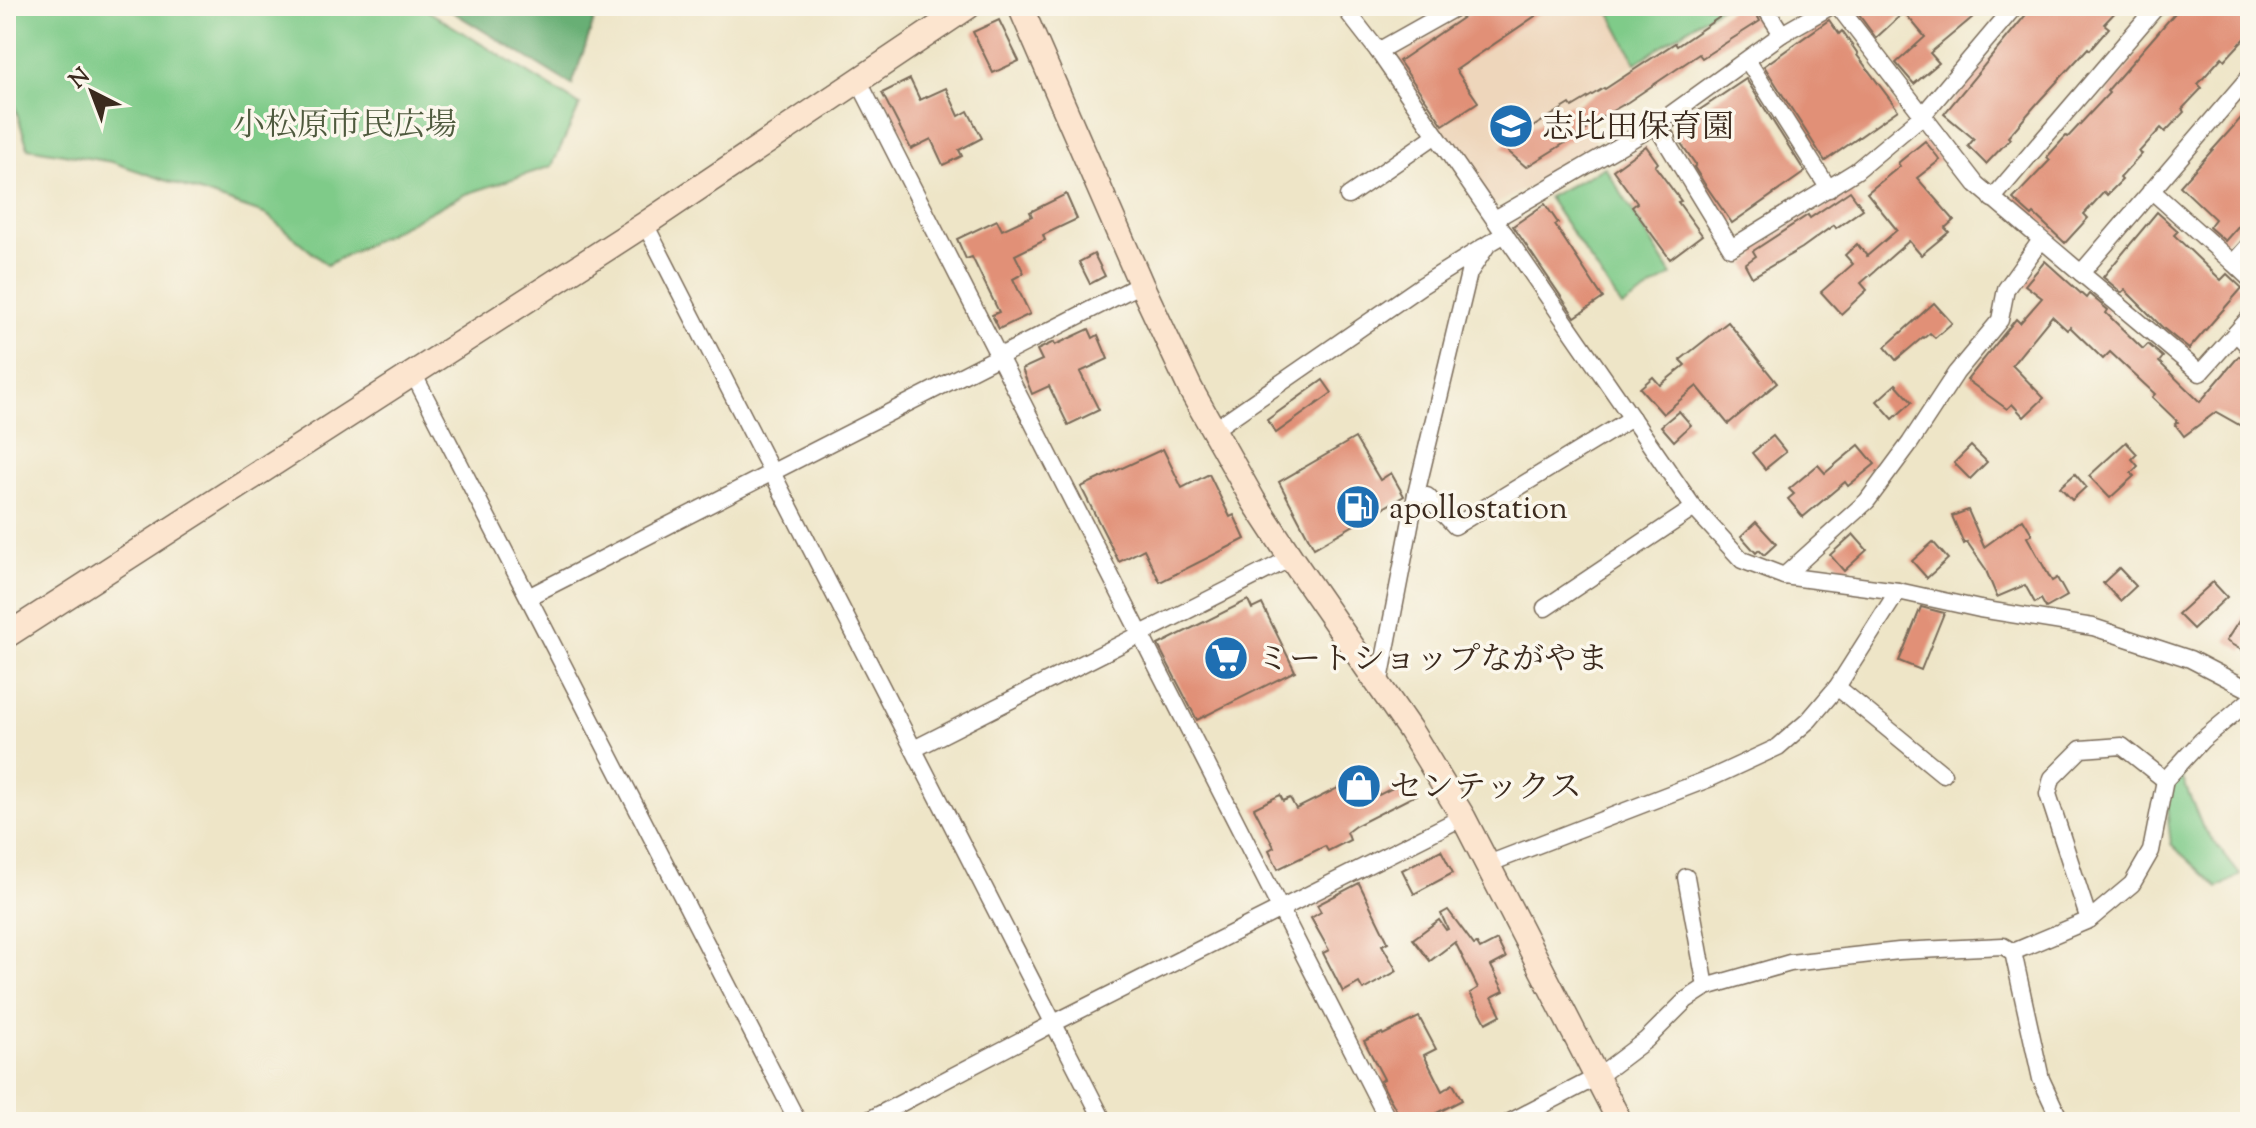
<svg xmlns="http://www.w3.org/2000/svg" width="2256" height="1128" font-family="'Sorts Mill Goudy','Noto Serif JP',serif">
<rect width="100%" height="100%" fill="#fbf7ec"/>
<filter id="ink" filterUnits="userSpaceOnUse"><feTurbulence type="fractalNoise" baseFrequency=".0125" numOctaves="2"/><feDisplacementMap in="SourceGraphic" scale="16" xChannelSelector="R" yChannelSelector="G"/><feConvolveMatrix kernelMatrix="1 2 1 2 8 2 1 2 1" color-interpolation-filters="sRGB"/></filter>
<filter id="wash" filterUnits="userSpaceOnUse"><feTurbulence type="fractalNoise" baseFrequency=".006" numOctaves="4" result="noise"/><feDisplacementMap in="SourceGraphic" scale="32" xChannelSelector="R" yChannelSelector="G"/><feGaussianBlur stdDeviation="1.8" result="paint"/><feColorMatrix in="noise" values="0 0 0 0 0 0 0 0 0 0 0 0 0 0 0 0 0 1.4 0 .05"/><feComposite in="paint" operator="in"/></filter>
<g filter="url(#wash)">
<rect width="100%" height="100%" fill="#eee5c7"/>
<path fill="#eed6bb" d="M1472,6H1606L1636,63L1573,102L1599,149L1493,206L1388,54Z"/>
<g fill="#7fcb89" stroke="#5d7a54" stroke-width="2">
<path d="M6,6H420L580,105L552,166L463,195L327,265L267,215L112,162L28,148L6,78Z"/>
<path d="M1606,6H1722L1636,63Z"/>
<path d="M1605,167L1672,275L1622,307L1548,197Z"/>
<path d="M2180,772L2202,826L2240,875L2218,888L2171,844C2168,816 2162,797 2180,772Z"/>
</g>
<path fill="#67af75" stroke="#516c4a" stroke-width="2" d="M443,6H599L572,85Z"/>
<g id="blocks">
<g fill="#e19077">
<path d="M1480,6H1550L1456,70L1478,102L1443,125L1399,61Z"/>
<path d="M1736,6H1752L1760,21L1702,58L1699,54L1628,102L1584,127L1586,130L1526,167L1502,146L1570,104L1572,107L1604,88L1605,89L1675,43L1677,46Z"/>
<path d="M1869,6H1986L1930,53L1939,63L1914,84L1896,63L1925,37L1904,12L1876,38L1859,15Z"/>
<path d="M2033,6H2121L2104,24L2109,28L2090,50L2088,48L2041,99L2008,137L2010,139L1986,164L1968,146L1974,139L1944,114Z"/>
<path d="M2181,6H2250V33L2225,60L2222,57L2198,84L2202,88L2182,109L2184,112L2165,132L2161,128L2139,152L2142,154L2120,178L2122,180L2107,195L2104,192L2084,214L2088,218L2065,243L2034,214L2032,216L2013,199L2050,160L2047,157L2066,136L2068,137L2109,93L2107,91Z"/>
<path d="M999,20L1019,61L993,73L973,32Z"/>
<path d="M1829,20L1839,34L1842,31L1858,54L1857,55L1898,110L1825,161L1764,66Z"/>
<path d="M910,79L920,100L946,88L959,116L968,111L982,138L959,150L962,156L943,165L931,139L911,149L882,93Z"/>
<path d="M1746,79L1805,172L1732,223L1704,183L1694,167L1696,165L1671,129Z"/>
<path d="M2250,108V213L2225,241L2209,227L2215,219L2180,186Z"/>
<path d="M1925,141L1940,160L1917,178L1954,220L1945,228L1949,232L1921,255L1909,241L1861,283L1867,290L1841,314L1821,292L1853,264L1845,255L1857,244L1867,256L1897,230L1867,193L1900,166L1898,163Z"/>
<path d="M1646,146L1658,163L1655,166L1681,201L1678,202L1702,235L1670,259L1632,207L1637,203L1613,170Z"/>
<path d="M1850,191L1863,209L1836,228L1834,225L1802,248L1752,277L1745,264L1756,256L1753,251L1808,215L1810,218Z"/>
<path d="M1066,194L1077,219L1043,235L1045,240L1015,255L1024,273L1013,279L1030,314L999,329L992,315L999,312L972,257L966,259L957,239L997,220L1002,230L1032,216L1030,212Z"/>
<path d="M1545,204L1558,223L1555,225L1603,298L1575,317L1513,226Z"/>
<path d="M2157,212L2178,231L2174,235L2221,280L2227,274L2242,288L2189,349L2163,328L2125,290L2122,293L2103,277Z"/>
<path d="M1094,254L1105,276L1090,284L1079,262Z"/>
<path d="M2045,261L2086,298L2089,294L2108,310L2106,313L2143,349L2148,344L2163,357L2159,362L2200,402L2239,356L2250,365V431L2216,412L2184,436L2175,424L2178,422L2152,397L2155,394L2110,352L2103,359L2070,327L2067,330L2052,316L2012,365L2044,398L2024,417L2012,404L2007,409L1967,380L2016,319L2020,323L2042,298L2025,285Z"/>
<path d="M1934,303L1952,323L1935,338L1930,333L1924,338L1923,337L1896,360L1885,347Z"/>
<path d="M1728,322L1777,383L1728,424L1697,386L1663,414L1640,388L1653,377L1660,385L1685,365L1680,360Z"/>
<path d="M1089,329L1093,338L1098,335L1108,359L1080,372L1099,410L1068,425L1049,386L1032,394L1022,369L1042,360L1037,350L1054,342L1055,345Z"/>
<path d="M1323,380L1332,393L1276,433L1267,420Z"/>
<path d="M1896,384L1912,402L1893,419L1877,401Z"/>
<path d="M1679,411L1691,425L1674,441L1661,426Z"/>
<path d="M1773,436L1786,452L1765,469L1752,453Z"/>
<path d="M1355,438L1380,480L1391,473L1404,496L1314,548L1279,482Z"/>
<path d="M2126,442L2137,454L2132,459L2138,466L2131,473L2134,476L2110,498L2089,476Z"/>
<path d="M1859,445L1875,464L1848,486L1845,482L1803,517L1788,499L1794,494L1789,489L1818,465L1825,473Z"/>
<path d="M1971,446L1987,462L1970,479L1954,463Z"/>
<path d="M1163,449L1182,488L1209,474L1230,517L1234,515L1245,539L1160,582L1144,549L1119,562L1081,487Z"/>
<path d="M2075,474L2086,487L2072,500L2060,487Z"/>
<path d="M1968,510L1984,547L2023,519L2032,534L2027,537L2052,581L2057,578L2067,596L2046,608L2041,599L2035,603L2025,585L1997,597L1985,568L1967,542L1964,544L1952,516Z"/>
<path d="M1756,522L1776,544L1764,555L1759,550L1756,553L1741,536Z"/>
<path d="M1853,534L1867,550L1844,571L1830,555Z"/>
<path d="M1933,542L1948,559L1927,578L1912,561Z"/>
<path d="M2119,568L2136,586L2120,601L2103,583Z"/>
<path d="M2213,582L2227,597L2193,629L2178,614Z"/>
<path d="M1248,600L1252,609L1262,604L1295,671L1197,720L1158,645Z"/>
<path d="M2250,604V640L2243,651L2226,641Z"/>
<path d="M1921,607L1944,613L1921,670L1899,661Z"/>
<path d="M1368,773L1379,795L1408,780L1416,795L1355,826L1347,832L1350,840L1328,851L1325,846L1278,869L1269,850L1274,847L1254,808L1280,795L1283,801L1290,798L1296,809Z"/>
<path d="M1441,850L1453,873L1414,894L1402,870Z"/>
<path d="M1359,883L1388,942L1382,945L1397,971L1363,990L1359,983L1343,992L1323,953L1329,950L1311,918L1321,912L1317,905Z"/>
<path d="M1448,910L1474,945L1477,944L1480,949L1497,940L1506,958L1491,966L1504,991L1492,997L1501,1015L1486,1023L1470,993L1478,988L1455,942L1430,961L1413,939L1439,920L1446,930L1448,929L1441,914Z"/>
<path d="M1419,1017L1436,1049L1424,1055L1442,1091L1453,1084L1462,1100L1429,1117L1432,1122H1403L1380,1081L1384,1079L1364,1041L1382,1033L1383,1035Z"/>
</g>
</g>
</g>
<g filter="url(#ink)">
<use href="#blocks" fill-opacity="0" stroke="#7a6b59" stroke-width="2"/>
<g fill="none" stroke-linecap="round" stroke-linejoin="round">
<g stroke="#7a6b59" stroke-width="19">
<g id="street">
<path d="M1343,6L1378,51L1694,508L1742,560L1784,576L1898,591L1980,609L2093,627L2190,659L2250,690"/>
<path d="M1764,6L1782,34"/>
<path d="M1838,6L1976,184L2081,273L2250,76"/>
<path d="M1378,51L1458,6"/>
<path d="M1747,60L1829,189"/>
<path d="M858,80L1389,1122"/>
<path d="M1656,125L1731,248L1856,171L1922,116L2015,6"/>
<path d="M2151,190L2233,263L2250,244"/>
<path d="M1348,196L1436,135"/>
<path d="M1992,199L2157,6"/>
<path d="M1495,219L1656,125L1782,34L1831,6"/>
<path d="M645,224L1104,1122"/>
<path d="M2233,263L2250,279"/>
<path d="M2081,273L2200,373L2250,317"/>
<path d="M2236,333L2250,348"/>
<path d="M414,375C543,623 669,873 798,1122"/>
<path d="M1213,430L1421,286L1483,247"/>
<path d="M1416,494L1427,496L1455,526L1632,418"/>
<path d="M1784,576L1867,501L1910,443L1956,373L2000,320L2006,289L2041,240"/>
<path d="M530,596L1141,284"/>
<path d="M1545,608L1694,508"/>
<path d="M1379,686L1416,494L1469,273L1488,244L1505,234"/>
<path d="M1837,687L1943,774"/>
<path d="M914,749L1291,558"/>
<path d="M1488,864L1711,778L1778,747L1809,720L1837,687L1898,591"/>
<path d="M1686,877L1706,987"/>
<path d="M2089,920L2048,794L2052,778L2081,749L2122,746L2165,780"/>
<path d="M865,1122L1054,1023L1463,817"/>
<path d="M1510,1122L1597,1077L1646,1040L1686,1000L1706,987L1790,963L1899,951L2003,946L2013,952"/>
<path d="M2061,1122L2041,1079L2013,952L2089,920L2132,884L2151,851L2165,780L2202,740L2250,700"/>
</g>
</g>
<g stroke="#7a6b59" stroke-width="27">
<g id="secondary">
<path d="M1020,6L1141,284L1191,390L1253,500L1291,558L1410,730L1463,817L1620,1122"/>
<path d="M6,636L645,224L969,6"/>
</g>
</g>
<use href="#street" stroke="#fff" stroke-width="16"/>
<use href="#secondary" stroke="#fce5cf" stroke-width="24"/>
</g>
</g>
<defs>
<g id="school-disc" transform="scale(2.3)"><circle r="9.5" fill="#1f6fb2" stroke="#fbf7ec"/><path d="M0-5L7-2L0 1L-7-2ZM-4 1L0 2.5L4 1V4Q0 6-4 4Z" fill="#fff"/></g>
<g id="fuel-disc" transform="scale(2.3)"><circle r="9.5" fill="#1f6fb2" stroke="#fbf7ec"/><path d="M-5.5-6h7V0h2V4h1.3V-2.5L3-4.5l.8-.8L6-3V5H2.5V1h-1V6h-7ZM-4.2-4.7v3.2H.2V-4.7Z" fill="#fff"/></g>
<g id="supermarket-disc" transform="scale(2.3)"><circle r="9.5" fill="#1f6fb2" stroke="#fbf7ec"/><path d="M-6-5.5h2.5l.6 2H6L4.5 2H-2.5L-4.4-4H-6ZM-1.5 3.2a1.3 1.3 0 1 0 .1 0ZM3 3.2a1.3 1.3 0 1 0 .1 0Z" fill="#fff"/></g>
<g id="shop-disc" transform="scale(2.3)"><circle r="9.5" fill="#1f6fb2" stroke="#fbf7ec"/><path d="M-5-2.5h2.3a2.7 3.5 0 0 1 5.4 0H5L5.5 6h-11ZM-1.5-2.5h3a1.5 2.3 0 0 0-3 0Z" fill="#fff"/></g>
</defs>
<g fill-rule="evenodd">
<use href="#school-disc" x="1511" y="126"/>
<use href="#fuel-disc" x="1358" y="507"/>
<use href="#supermarket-disc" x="1226" y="658"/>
<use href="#shop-disc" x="1359" y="786"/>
</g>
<g text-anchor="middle" stroke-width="7" stroke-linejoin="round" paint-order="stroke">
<g font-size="32" fill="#4f5a3e" stroke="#fbf7ec">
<text x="345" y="135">小松原市民広場</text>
</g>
<g font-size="32" fill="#3b2a1e" stroke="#fbf7ec" text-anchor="start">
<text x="1542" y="137">志比田保育園</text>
<text x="1389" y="518">apollostation</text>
<text x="1257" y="669">ミートショップながやま</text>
<text x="1390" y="797">センテックス</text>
</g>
</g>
<rect width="2256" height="1128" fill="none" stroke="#fbf7ec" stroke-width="32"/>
<g transform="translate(92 92) rotate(318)" stroke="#fbf7ec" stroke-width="6" paint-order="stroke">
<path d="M0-6L14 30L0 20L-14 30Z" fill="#3b2a1e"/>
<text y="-12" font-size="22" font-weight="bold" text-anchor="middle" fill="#3b2a1e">N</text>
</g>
</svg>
